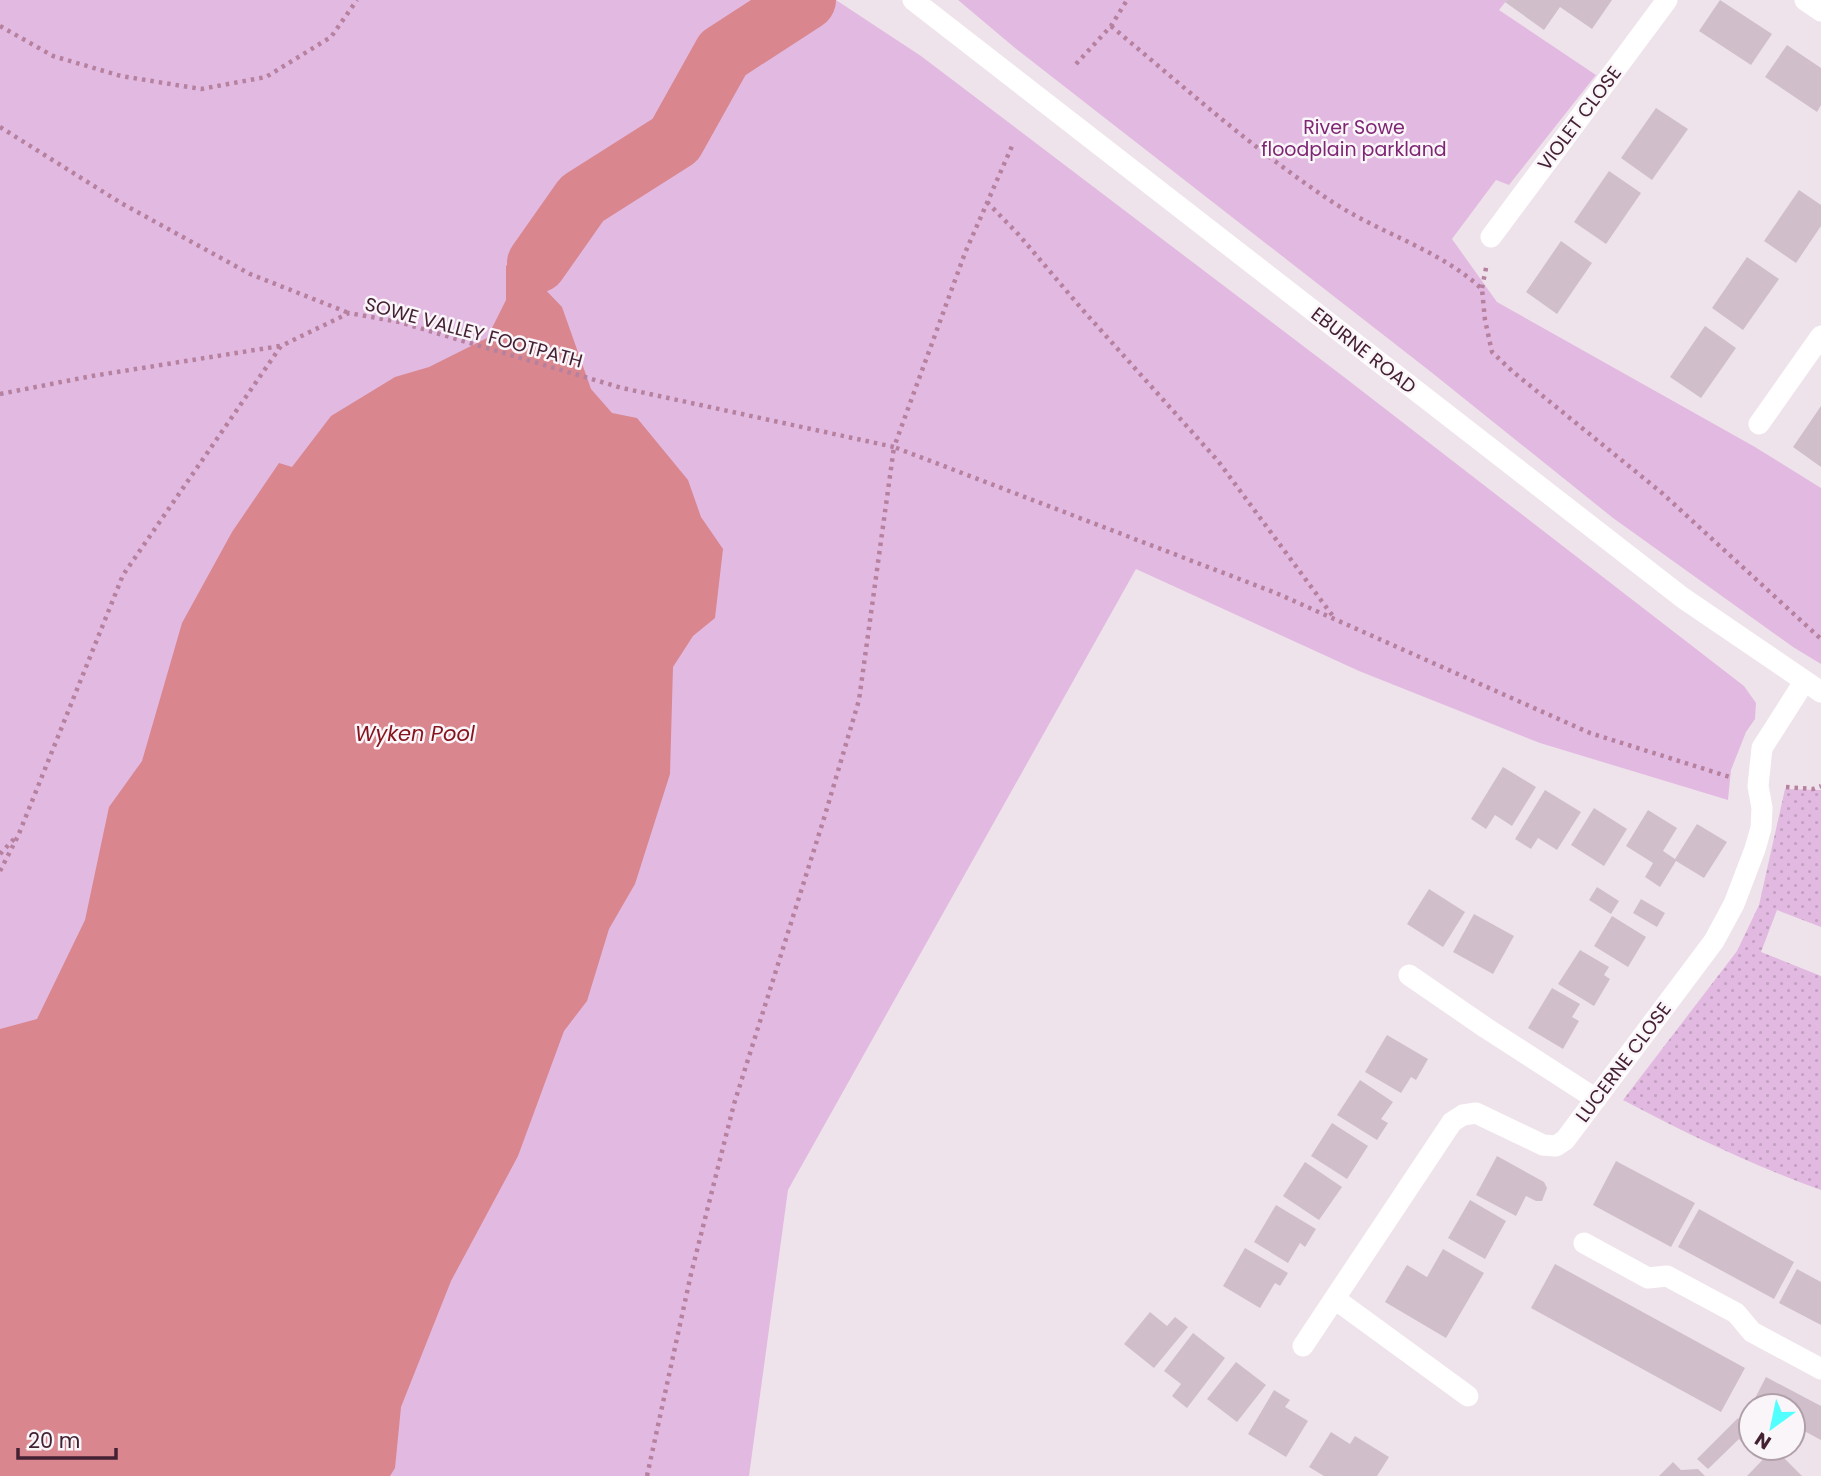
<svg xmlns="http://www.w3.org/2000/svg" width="1821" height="1476" font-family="Poppins,sans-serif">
<defs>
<pattern id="grass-dots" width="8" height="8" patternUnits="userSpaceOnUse" patternTransform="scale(1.75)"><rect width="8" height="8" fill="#e2bae1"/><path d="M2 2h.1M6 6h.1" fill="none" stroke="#c3a0c2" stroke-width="1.8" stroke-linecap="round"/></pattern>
</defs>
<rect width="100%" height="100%" fill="#efe3eb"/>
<path fill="url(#grass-dots)" d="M1785,789L1821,790V927L1777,910L1761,952L1821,976V1190C1752,1165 1687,1134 1623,1100L1737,951L1759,905Z"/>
<g fill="#e2bae1">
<path d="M0,0H836L921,56L1344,377L1744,686L1756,703L1755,719L1746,732L1731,770L1728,800L1540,743L1359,671L1136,569L788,1190L749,1476H0Z"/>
<path d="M958,0H1507L1499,10L1596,75L1509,185L1496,180L1452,239L1497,302L1755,447L1821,488V664L1793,647L1613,518L1431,372L1015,48Z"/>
</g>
<path fill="#d9868e" d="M519,253L537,263L538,282L562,307L591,389L612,413L637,418L688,480L701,517L723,549L715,618L693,636L673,667L670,774L635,884L609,929L587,1001L564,1031L518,1156L451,1281L401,1407L395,1468L390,1476H0V1029L37,1019L85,920L109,807L142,761L182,623L232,532L279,463L292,467L331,416L395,377L429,367L487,338L506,300V266Z"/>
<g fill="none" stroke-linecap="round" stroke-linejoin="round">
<path stroke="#d9868e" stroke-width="60" d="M537,263L582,199L675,140L723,54L806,0"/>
</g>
<g fill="#d0bfca">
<path d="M1507,0H1612L1592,29L1560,7L1544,30L1505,2Z"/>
<path d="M1720,0L1772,34L1751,65L1699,31Z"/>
<path d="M1787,45L1821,68V105L1817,112L1765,77Z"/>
<path d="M1656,108L1688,129L1652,180L1621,158Z"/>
<path d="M1609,171L1641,193L1606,244L1574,222Z"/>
<path d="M1799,190L1821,205V226L1796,263L1764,241Z"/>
<path d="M1561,241L1592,263L1557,314L1526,292Z"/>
<path d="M1747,257L1779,279L1743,330L1712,308Z"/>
<path d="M1705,326L1736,348L1701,398L1670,377Z"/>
<path d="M1821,406V467L1793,447Z"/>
<path d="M1503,767L1536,787L1512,826L1495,815L1486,829L1471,819Z"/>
<path d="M1545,790L1581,812L1557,850L1538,838L1531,849L1515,839Z"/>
<path d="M1594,808L1627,829L1604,866L1571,845Z"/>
<path d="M1648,810L1677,828L1663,851L1675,859L1697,824L1727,842L1704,878L1676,861L1660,887L1645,877L1653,863L1626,846Z"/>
<path d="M1597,887L1619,901L1611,914L1589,900Z"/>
<path d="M1429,889L1465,912L1443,947L1407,924Z"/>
<path d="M1641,899L1665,913L1657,927L1633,913Z"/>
<path d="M1474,914L1514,936L1493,974L1453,952Z"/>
<path d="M1612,916L1646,937L1628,967L1594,946Z"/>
<path d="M1580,950L1609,967L1604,975L1610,979L1594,1006L1558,984Z"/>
<path d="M1552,988L1580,1004L1572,1017L1579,1021L1563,1049L1528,1028Z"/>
<path d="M1387,1035L1428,1059L1416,1080L1411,1077L1401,1093L1365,1072Z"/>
<path d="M1360,1080L1393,1102L1381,1119L1388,1123L1377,1140L1337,1115Z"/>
<path d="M1332,1123L1368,1146L1347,1179L1311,1156Z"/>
<path d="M1497,1156L1544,1182L1547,1188L1542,1201H1536L1526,1196L1516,1216L1476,1195Z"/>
<path d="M1616,1161L1695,1203L1671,1247L1593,1205Z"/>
<path d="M1305,1162L1342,1187L1319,1220L1283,1196Z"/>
<path d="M1470,1200L1506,1221L1485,1259L1448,1238Z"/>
<path d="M1276,1205L1316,1229L1305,1247L1300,1243L1288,1263L1254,1242Z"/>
<path d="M1699,1209L1794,1262L1774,1299L1678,1247Z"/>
<path d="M1245,1248L1288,1273L1280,1286L1275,1283L1260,1308L1223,1286Z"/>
<path d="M1443,1249L1484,1273L1446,1338L1385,1302L1407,1265L1427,1277Z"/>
<path d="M1555,1264L1745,1368L1721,1412L1531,1308Z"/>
<path d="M1797,1269L1821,1282V1325L1779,1303Z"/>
<path d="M1150,1312L1167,1326L1175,1317L1188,1327L1154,1368L1124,1344Z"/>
<path d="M1193,1333L1225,1358L1187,1408L1172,1396L1181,1384L1164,1371Z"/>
<path d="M1236,1362L1266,1385L1237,1422L1207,1399Z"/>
<path d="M1766,1377L1821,1406V1440L1793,1425V1406H1756L1752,1404Z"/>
<path d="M1274,1390L1290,1400L1285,1407L1308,1421L1286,1457L1248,1434Z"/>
<path d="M1738,1418L1751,1431V1448H1755L1751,1452L1739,1439L1708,1469L1697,1459Z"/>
<path d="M1331,1432L1350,1444L1355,1436L1389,1457L1377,1476H1324L1309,1467Z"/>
<path d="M1774,1448L1802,1476H1747Z"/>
<path d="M1673,1462L1681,1470L1698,1469L1705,1476H1659Z"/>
</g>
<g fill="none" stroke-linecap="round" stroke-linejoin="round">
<g stroke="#b6809f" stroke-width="4.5" stroke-dasharray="3.5 5" stroke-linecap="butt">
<path d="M0,26L53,56L121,76L201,89L266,77L331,37L357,0"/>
<path d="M1111,26C1184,87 1255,151 1334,203C1382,234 1440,250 1482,289L1485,320L1492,352L1512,371L1662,493L1821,639"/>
<path d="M1076,64L1111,26L1127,0"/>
<path d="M0,127L121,203L250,274L349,313"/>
<path d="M987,202L1019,235L1081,308L1218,461L1335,619"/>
<path d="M1482,288L1487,263"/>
<path d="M0,394L92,376L280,346"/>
<path d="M1786,787L1813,789L1821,786"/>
<path d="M0,854L14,839"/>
<path d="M0,871L18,836L123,575L281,346L349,313L399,322L622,388L894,447L965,253L1012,146"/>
<path d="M647,1476L691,1274L734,1104L825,815L859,700L894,447L1276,593L1590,733L1733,778"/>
</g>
<g stroke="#fff" stroke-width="21">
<path d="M913,0L1683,598L1821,692"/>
<path d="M1805,0L1821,11"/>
<path d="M1491,237L1667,0"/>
<path d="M1759,424L1821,336"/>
<path d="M1409,975L1486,1028L1596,1099"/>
<path d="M1584,1243L1648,1278L1667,1276L1736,1313L1752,1332L1821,1369"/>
<path d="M1335,1299L1468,1396"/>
<path d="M1303,1346L1452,1122L1463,1115L1476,1113L1543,1145L1556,1146L1565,1140L1714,941L1734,904L1755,849L1761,828L1762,808L1758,786L1762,748L1804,682"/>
</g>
</g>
<g text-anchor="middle" stroke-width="5" stroke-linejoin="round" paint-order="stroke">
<g font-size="19" fill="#432032" stroke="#faf5f9">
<text transform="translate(1579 118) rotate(-53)" y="7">VIOLET CLOSE</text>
<text transform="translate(474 332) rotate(15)" y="7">SOWE VALLEY FOOTPATH</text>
<text transform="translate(1364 350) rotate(38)" y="7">EBURNE ROAD</text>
<text transform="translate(1623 1062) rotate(-53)" y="7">LUCERNE CLOSE</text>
</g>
<g font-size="19" fill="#7e2673" stroke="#faf5f9">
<text x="1354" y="134">River Sowe<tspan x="1354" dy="22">floodplain parkland</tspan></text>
</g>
<g font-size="21" font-style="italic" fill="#86131d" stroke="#faf5f9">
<text x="415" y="741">Wyken Pool</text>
</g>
</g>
<g transform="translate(1772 1427) rotate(213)"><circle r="33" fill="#faf5f9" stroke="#b1a0a9" stroke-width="2"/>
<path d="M0-5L12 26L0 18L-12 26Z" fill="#51fffe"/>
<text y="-10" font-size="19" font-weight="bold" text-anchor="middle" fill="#432032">N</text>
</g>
<path d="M18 1448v10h98v-10" fill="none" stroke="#432032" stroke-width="3.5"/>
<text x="28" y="1448" font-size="21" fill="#432032" stroke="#faf5f9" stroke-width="5" paint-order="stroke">20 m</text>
</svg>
